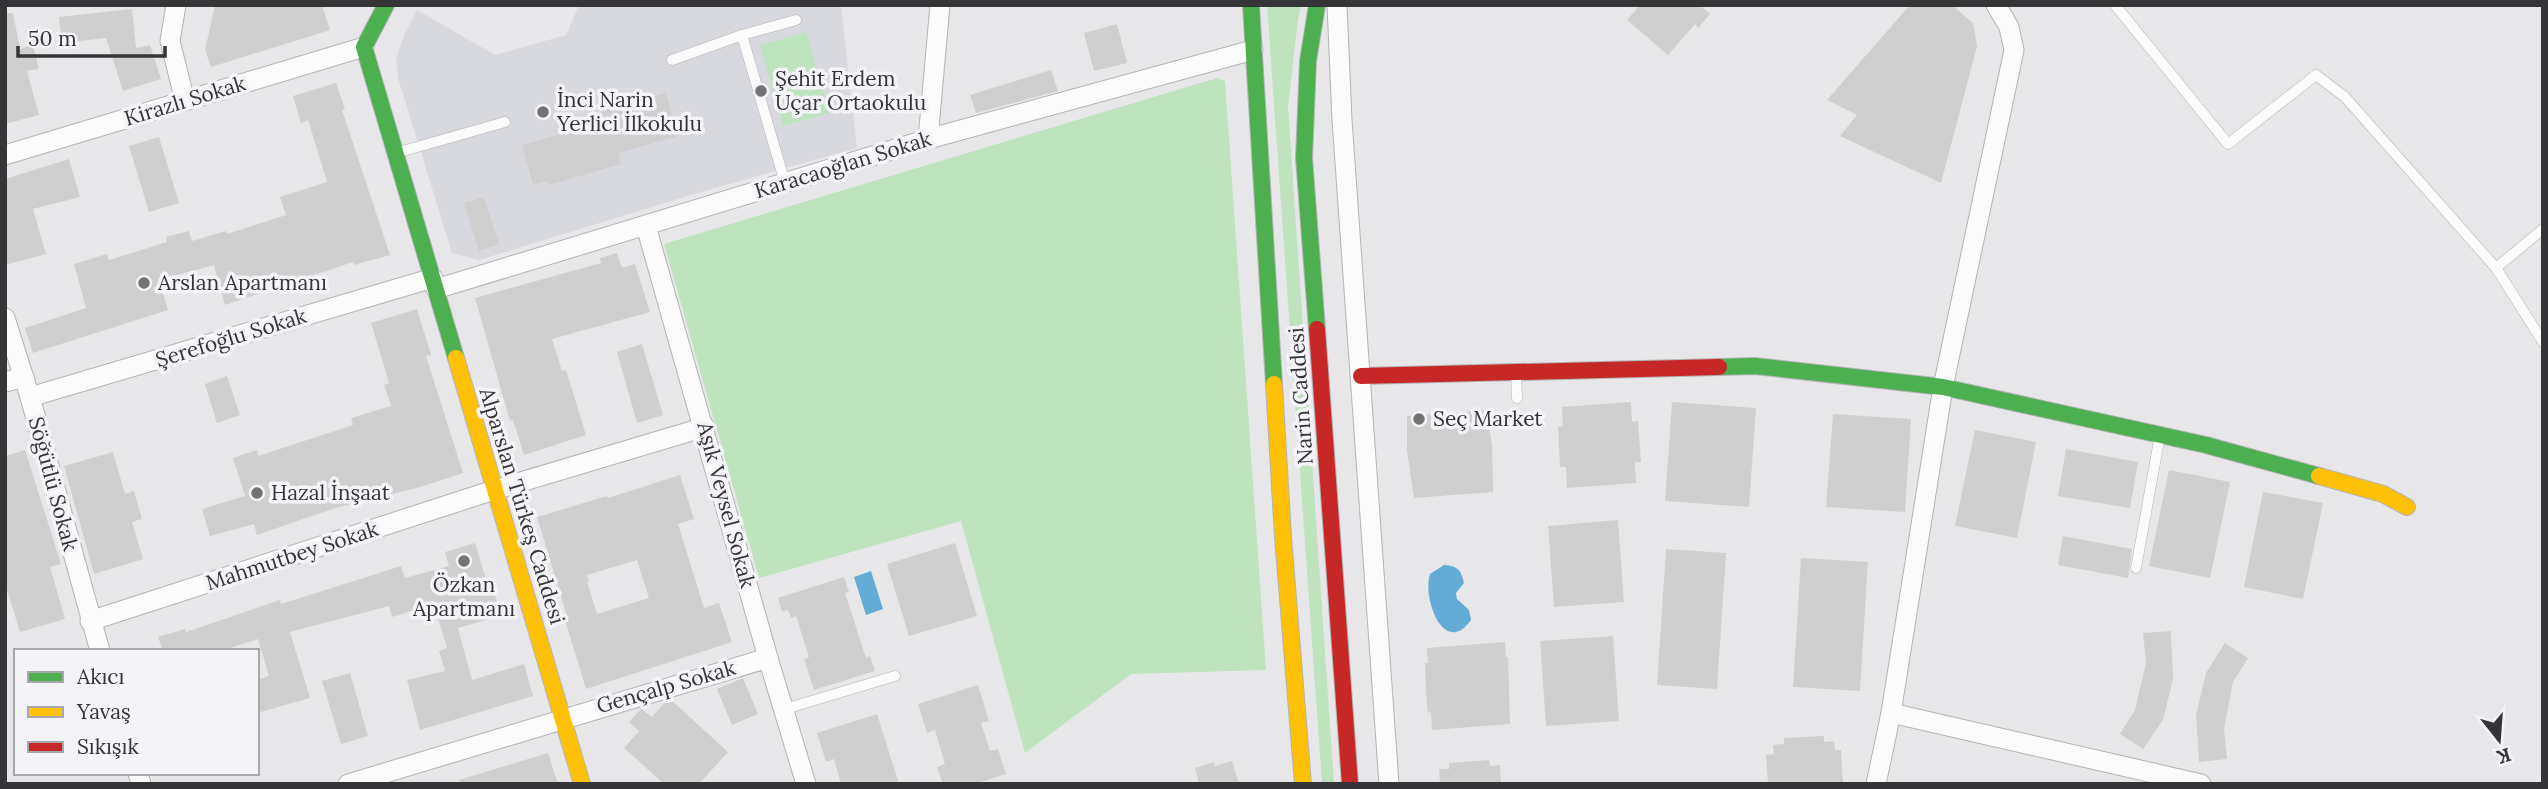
<svg xmlns="http://www.w3.org/2000/svg" width="2548" height="789" font-family="Lora,serif">
<rect width="100%" height="100%" fill="#e7e7e9"/>
<path fill="#d8d8df" d="M579,5H841L857,148L701,192L479,260L452,253L398,78L396,59L404,35L417,10L495,55L566,35Z"/>
<g fill="#bfe3be">
<path d="M1267,5H1301L1298,20L1288,107L1334,784H1322Z"/>
<path d="M806,32L829,113L783,126L760,45Z"/>
<path d="M1217,78L1225,81L1266,670L1131,674L1025,753L961,521L759,578L664,244Z"/>
</g>
<g fill="#63acd6">
<path d="M1444,565C1458,566 1461,570 1464,583L1456,593L1457,599L1469,610L1471,620C1444,658 1422,598 1430,574Z"/>
<path d="M871,571L883,609L866,615L854,577Z"/>
</g>
<g fill="#d0cfd0" fill-rule="evenodd">
<path d="M215,5H322L330,30L211,67L205,50Z"/>
<path d="M1640,5H1700L1710,14L1698,28L1695,24L1668,55L1627,20Z"/>
<path d="M1910,5H1952L1973,23L1977,46L1941,183L1840,136L1857,115L1827,100Z"/>
<path d="M132,9L136,48L150,45L161,79L123,91L106,38L62,43L59,17Z"/>
<path d="M5,13H13L20,49L33,45L39,69L27,71L39,115L5,124Z"/>
<path d="M1117,24L1127,63L1094,71L1084,33Z"/>
<path d="M1051,70L1058,91L976,113L970,95Z"/>
<path d="M336,83L345,109L342,110L390,255L354,265L353,262L225,305L214,265L159,280L168,310L33,353L25,328L86,308L74,264L107,254L109,260L167,242L166,237L189,231L192,241L226,231L227,234L286,215L280,197L327,182L308,120L301,123L293,96Z"/>
<path d="M666,93L678,136L618,153L621,164L549,185L548,181L533,185L522,145L604,122L601,111Z"/>
<path d="M159,137L179,203L149,212L129,146Z"/>
<path d="M69,159L80,197L33,209L46,254L5,265V179Z"/>
<path d="M484,197L499,244L479,251L464,203Z"/>
<path d="M617,253L622,268L635,264L650,312L552,339L562,371L566,370L586,435L524,455L513,420L510,421L475,298L601,263L600,258Z"/>
<path d="M417,309L431,355L426,356L463,473L417,488L335,508L257,535L254,524L210,536L202,509L245,496L233,458L257,450L258,456L353,425L351,418L391,406L384,385L389,383L371,323Z"/>
<path d="M642,344L663,415L637,423L617,352Z"/>
<path d="M227,376L240,415L217,423L205,384Z"/>
<path d="M1631,402L1632,422L1638,421L1641,462H1635L1636,483L1567,488L1566,467H1560L1558,427L1563,426L1562,407Z"/>
<path d="M1672,402L1756,408L1749,507L1665,501Z"/>
<path d="M1487,410L1492,445L1493,492L1414,498L1407,451V416Z"/>
<path d="M1833,414L1911,419L1905,512L1826,507Z"/>
<path d="M1975,430L2036,442L2017,538L1955,526Z"/>
<path d="M2066,449L2138,462L2130,508L2058,496Z"/>
<path d="M25,450L61,564L50,567L65,619L20,632L5,583V456Z"/>
<path d="M113,452L125,494L134,491L142,519L132,522L143,559L94,574L64,466Z"/>
<path d="M2169,470L2230,482L2210,578L2149,566Z"/>
<path d="M680,475L694,519L678,524L704,608L719,603L732,642L586,689L564,617L567,616L537,517L607,496L608,498ZM637,560L649,598L597,614L587,582H589L587,575Z"/>
<path d="M2263,492L2323,503L2303,599L2244,587Z"/>
<path d="M1618,520L1624,602L1554,607L1548,526Z"/>
<path d="M2063,536L2132,549L2128,578L2058,565Z"/>
<path d="M475,543L488,586L492,585L501,616L458,628L472,680L524,664L533,696L420,730L407,680L445,671L439,651L447,648L434,604L392,617L389,606L290,632L310,698L257,713V680L269,676L258,639L220,651H163L158,637L185,629L186,632L280,600L281,604L401,566L405,578L449,566L445,552Z"/>
<path d="M955,543L977,616L909,636L887,564Z"/>
<path d="M1666,549L1726,553L1717,689L1657,685Z"/>
<path d="M1801,558L1868,562L1860,691L1793,687Z"/>
<path d="M844,577L849,592L845,593L866,658L870,656L875,671L814,690L804,659L809,657L796,616L791,618L788,610L782,612L778,598Z"/>
<path d="M2171,631L2173,679L2163,720L2143,749L2120,734L2135,710L2146,663L2143,633Z"/>
<path d="M1613,636L1619,721L1546,726L1540,641Z"/>
<path d="M1505,642L1506,657H1508L1510,724L1432,730L1431,712L1428,713L1426,692L1425,663H1428L1427,648Z"/>
<path d="M2225,643L2248,658L2233,682L2224,729L2227,759L2199,762L2196,715L2206,673Z"/>
<path d="M350,673L368,736L341,744L322,681Z"/>
<path d="M743,678L758,714L732,725L717,689Z"/>
<path d="M978,685L989,721L981,723L990,751L998,749L1006,774L974,784H943L937,767L945,764L935,730L927,733L918,704Z"/>
<path d="M671,700L728,752L699,784H664L624,748L639,731L629,722L641,709L652,717L666,701Z"/>
<path d="M877,714L899,784H841L834,759L826,762L817,733Z"/>
<path d="M1824,736V742L1834,741L1835,750H1841L1843,784H1768L1766,755L1774,754L1773,745L1784,744V738Z"/>
<path d="M548,753L558,784H460L459,780Z"/>
<path d="M1489,760L1490,766L1500,765L1501,784H1440L1439,769H1449V763Z"/>
<path d="M1232,761L1239,784H1199L1195,768L1214,762L1215,766Z"/>
</g>
<g fill="none" stroke-linecap="round" stroke-linejoin="round">
<g stroke="#b4b4b5" stroke-width="11">
<g id="lane">
<path d="M2115,5L2228,144L2316,75L2345,97L2496,268L2543,229"/>
<path d="M742,35L785,183"/>
<path d="M672,60L742,35L796,20"/>
<path d="M396,153L505,122"/>
<path d="M2496,268L2543,342"/>
<path d="M1516,373L1517,398"/>
<path d="M2136,568L2160,435"/>
<path d="M785,709L895,676"/>
</g>
</g>
<g stroke="#b4b4b5" stroke-width="21">
<g id="street">
<path d="M176,5L170,41L185,101"/>
<path d="M1337,5L1342,120L1389,784"/>
<path d="M928,139L940,5"/>
<path d="M5,155L364,47"/>
<path d="M646,226L768,658L806,784"/>
<path d="M436,289L928,139L1253,50"/>
<path d="M5,318L30,397L100,651"/>
<path d="M5,382L24,377"/>
<path d="M30,397L433,278"/>
<path d="M90,621L494,490L705,427"/>
<path d="M1891,713L1943,387L2014,50L2009,27L1996,5"/>
<path d="M138,773L141,784"/>
<path d="M348,784L768,658"/>
<path d="M1876,784L1891,713L2201,784"/>
</g>
</g>
<g stroke="#b4b4b5" stroke-width="18">
<g id="fast">
<path d="M386,5L364,47L456,358"/>
<path d="M1251,5L1274,384"/>
<path d="M1317,329L1304,158L1308,61L1317,5"/>
<path d="M1719,367L1755,366L1943,387L2206,445L2319,476"/>
</g>
</g>
<g stroke="#b4b4b5" stroke-width="18">
<g id="slow">
<path d="M456,358L582,784"/>
<path d="M1274,384L1283,537L1303,784"/>
<path d="M2319,476L2383,494L2407,507"/>
</g>
</g>
<g stroke="#b4b4b5" stroke-width="18">
<g id="jam">
<path d="M1317,329L1350,784"/>
<path d="M1361,376L1719,367"/>
</g>
</g>
<use href="#lane" stroke="#fbfbfc" stroke-width="10"/>
<use href="#street" stroke="#fbfbfc" stroke-width="19"/>
<use href="#fast" stroke="#4caf50" stroke-width="16"/>
<use href="#slow" stroke="#ffc107" stroke-width="16"/>
<use href="#jam" stroke="#c62828" stroke-width="16"/>
</g>
<g fill="#737375" stroke="#f4f3f7" stroke-width="2.5">
<circle cx="761" cy="91" r="7"/>
<circle cx="543" cy="112" r="7"/>
<circle cx="144" cy="283" r="7"/>
<circle cx="1419" cy="419" r="7"/>
<circle cx="257" cy="493" r="7"/>
<circle cx="464" cy="561" r="7"/>
</g>
<g text-anchor="middle" stroke-width="7" stroke-linejoin="round" paint-order="stroke">
<g font-size="21" fill="#353436" stroke="#f4f3f7" text-anchor="start">
<text x="775" y="86">Şehit Erdem<tspan x="775" dy="24">Uçar Ortaokulu</tspan></text>
<text x="557" y="107">İnci Narin<tspan x="557" dy="24">Yerlici İlkokulu</tspan></text>
<text x="158" y="290">Arslan Apartmanı</text>
<text x="1433" y="426">Seç Market</text>
<text x="271" y="500">Hazal İnşaat</text>
<text x="464" y="592" text-anchor="middle">Özkan<tspan x="464" dy="24">Apartmanı</tspan></text>
</g>
<g font-size="21" fill="#353436" stroke="#f4f3f7">
<text transform="translate(185 101) rotate(-17)" y="7">Kirazlı Sokak</text>
<text transform="translate(843 165) rotate(-17)" y="7">Karacaoğlan Sokak</text>
<text transform="translate(231 338) rotate(-17)" y="7">Şerefoğlu Sokak</text>
<text transform="translate(1301 396) rotate(-94)" y="7">Narin Caddesi</text>
<text transform="translate(53 484) rotate(75)" y="7">Söğütlü Sokak</text>
<text transform="translate(726 505) rotate(75)" y="7">Aşık Veysel Sokak</text>
<text transform="translate(522 506) rotate(73)" y="7">Alparslan Türkeş Caddesi</text>
<text transform="translate(292 556) rotate(-18)" y="7">Mahmutbey Sokak</text>
<text transform="translate(666 687) rotate(-16)" y="7">Gençalp Sokak</text>
</g>
</g>
<rect width="2548" height="789" fill="none" stroke="#353436" stroke-width="14"/>
<rect x="14" y="649" width="245" height="126" fill="#f4f3f7" stroke="#a8a7aa" stroke-width="2"/>
<rect x="28" y="672" width="35" height="10" fill="#4caf50" stroke="#a8a7aa" stroke-width="2"/>
<text x="77" y="684" font-size="21" fill="#353436">Akıcı</text>
<rect x="28" y="707" width="35" height="10" fill="#ffc107" stroke="#a8a7aa" stroke-width="2"/>
<text x="77" y="719" font-size="21" fill="#353436">Yavaş</text>
<rect x="28" y="742" width="35" height="10" fill="#c62828" stroke="#a8a7aa" stroke-width="2"/>
<text x="77" y="754" font-size="21" fill="#353436">Sıkışık</text>
<g transform="translate(2499 740) rotate(163)" stroke="#f4f3f7" stroke-width="5" paint-order="stroke">
<path d="M0-5L12 26L0 18L-12 26Z" fill="#353436"/>
<text y="-10" font-size="19" font-weight="bold" text-anchor="middle" fill="#353436">K</text>
</g>
<path d="M18 46v10h147v-10" fill="none" stroke="#353436" stroke-width="3.5"/>
<text x="28" y="46" font-size="21" fill="#353436" stroke="#f4f3f7" stroke-width="5" paint-order="stroke">50 m</text>
</svg>
